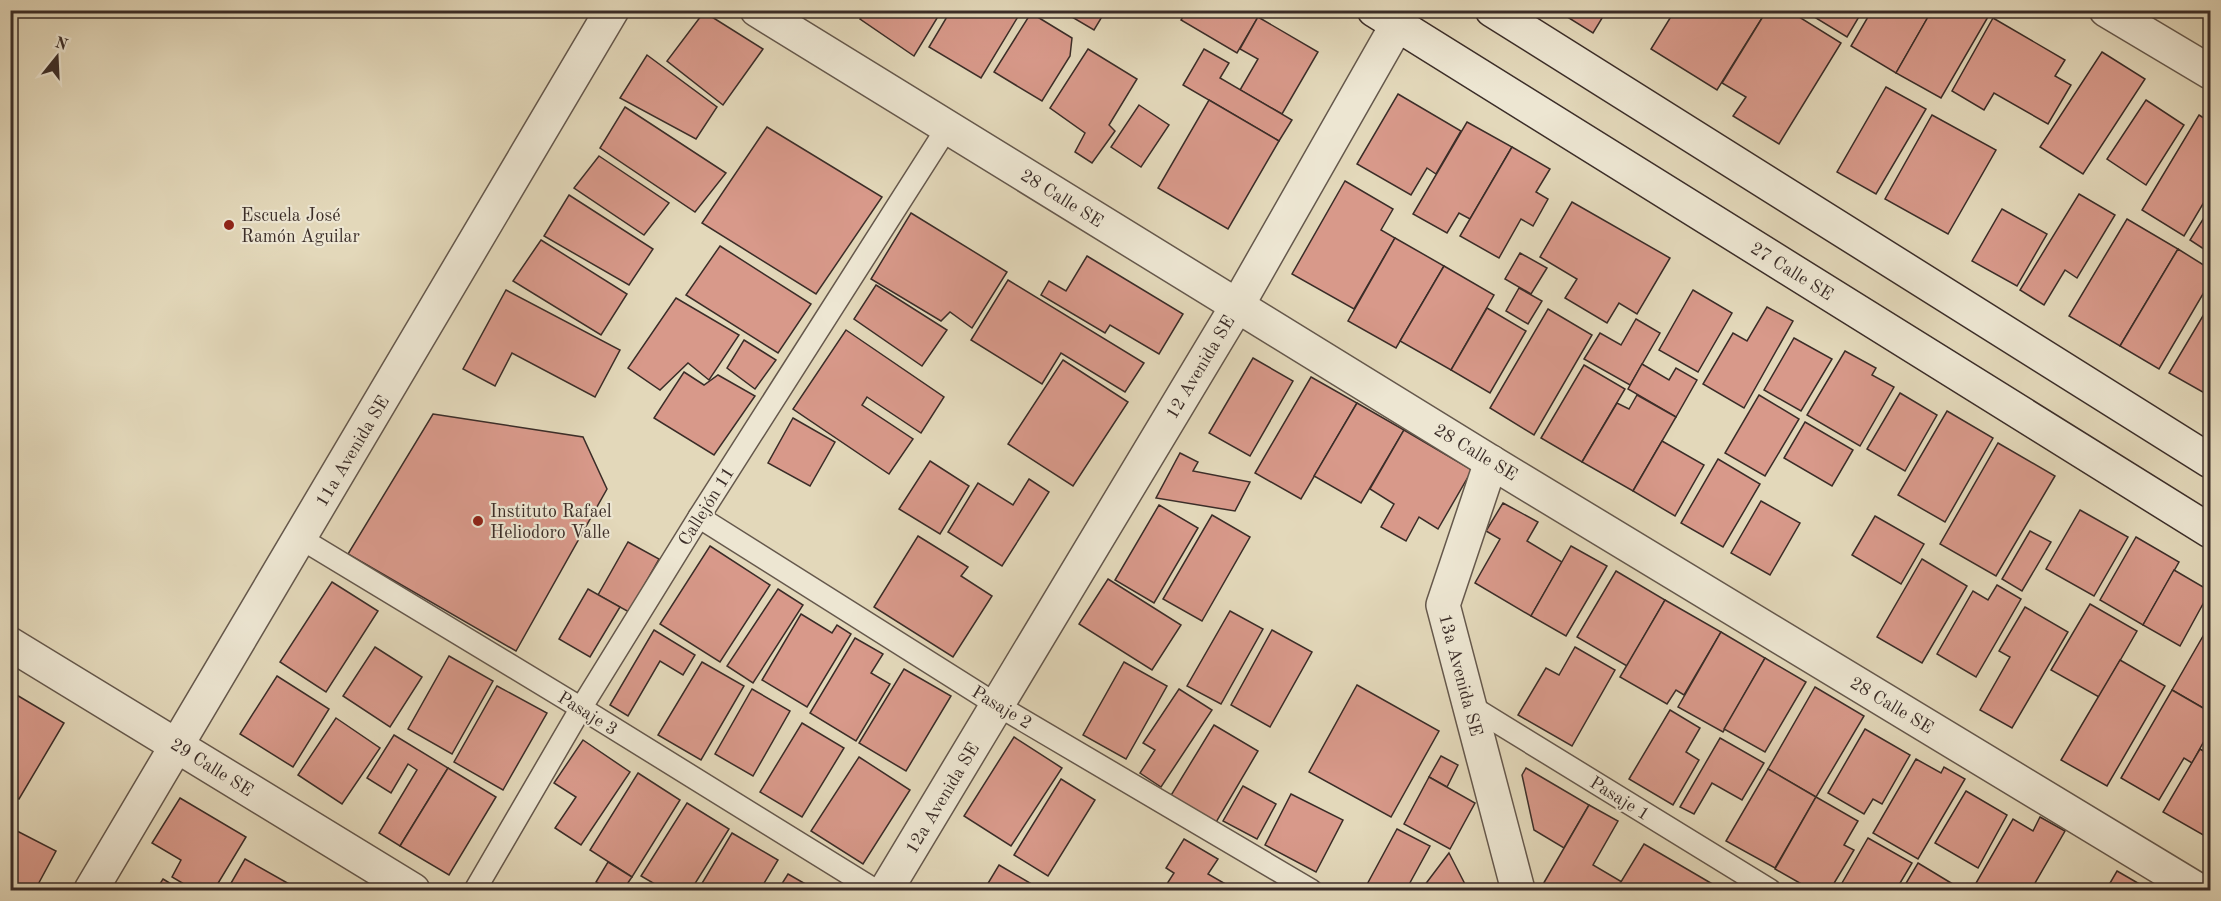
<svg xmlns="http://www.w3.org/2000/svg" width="2221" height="901" font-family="'Old Standard TT',serif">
<rect width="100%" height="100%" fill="#e3d8ba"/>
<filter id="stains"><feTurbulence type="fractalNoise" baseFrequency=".00333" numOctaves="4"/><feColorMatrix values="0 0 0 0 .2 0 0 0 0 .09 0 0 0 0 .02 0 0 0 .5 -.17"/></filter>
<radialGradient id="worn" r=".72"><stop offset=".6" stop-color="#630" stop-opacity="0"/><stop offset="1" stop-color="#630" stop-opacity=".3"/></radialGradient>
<g fill="#d8998a" stroke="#3b2d28" stroke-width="1.5">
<path d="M866,10H942L914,56L860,19Z"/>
<path d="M951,10H1022L981,78L929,47Z"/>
<path d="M1060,10H1106L1094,30Z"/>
<path d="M1187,10H1246L1258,17L1237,53L1181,20Z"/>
<path d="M1556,10H1607L1593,33Z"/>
<path d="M1675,10H1767L1717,90L1651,49Z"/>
<path d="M1767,10H1788L1841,43L1779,144L1733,116L1746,97L1722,83Z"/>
<path d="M1814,10H1863L1847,37L1811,15Z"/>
<path d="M1872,10H1932L1896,73L1851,46Z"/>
<path d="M1932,10H1992L1941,98L1896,73Z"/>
<path d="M704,12L763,49L723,105L667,61Z"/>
<path d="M1031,13L1072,38L1070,56L1042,101L994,72Z"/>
<path d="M1258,17L1318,52L1282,114L1240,90L1258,59L1240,49Z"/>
<path d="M1993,18L2065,60L2055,76L2071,85L2048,124L1994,93L1984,110L1952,91Z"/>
<path d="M1088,49L1137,79L1109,125L1115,131L1092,163L1075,152L1085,133L1050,108Z"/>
<path d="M1204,49L1229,63L1220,78L1292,120L1279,141L1183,85Z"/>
<path d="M2102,52L2145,79L2083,174L2040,147Z"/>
<path d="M647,55L717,107L696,139L620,98Z"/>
<path d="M1886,87L1926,109L1876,194L1837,172Z"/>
<path d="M1398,94L1461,131L1436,174L1427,168L1411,195L1357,164Z"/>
<path d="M1209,100L1279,141L1228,229L1158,188Z"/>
<path d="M2146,100L2184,125L2146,185L2107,159Z"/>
<path d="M1139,105L1169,125L1141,167L1111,147Z"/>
<path d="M625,107L726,173L695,212L600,148Z"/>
<path d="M1932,115L1996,150L1948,234L1885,199Z"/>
<path d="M2199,115L2210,122V192L2184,236L2142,210Z"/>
<path d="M1467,122L1512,147L1470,219L1459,213L1447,233L1413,214Z"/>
<path d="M767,127L882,197L816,294L702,223Z"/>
<path d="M1512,147L1550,169L1536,192L1548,199L1533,226L1521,219L1499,258L1460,236Z"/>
<path d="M599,156L669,203L644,235L574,188Z"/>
<path d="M1345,181L1393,209L1381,230L1395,238L1354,309L1292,274Z"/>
<path d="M2079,194L2115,215L2077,278L2065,270L2044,305L2020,290Z"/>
<path d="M569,195L653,249L629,285L544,236Z"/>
<path d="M1572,202L1670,258L1637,314L1619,303L1607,323L1565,298L1577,279L1540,257Z"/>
<path d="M2210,208V253L2190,240Z"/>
<path d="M2002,209L2047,234L2017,286L1972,261Z"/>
<path d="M911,213L1007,272L972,328L950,312L941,321L871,279Z"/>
<path d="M2127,219L2178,249L2120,346L2069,316Z"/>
<path d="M1395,238L1444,266L1396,348L1348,321Z"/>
<path d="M541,240L627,294L601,335L513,281Z"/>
<path d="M720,246L811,304L778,353L686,295Z"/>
<path d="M2178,249L2210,269V282L2159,369L2120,346Z"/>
<path d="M1520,253L1547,268L1531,294L1505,279Z"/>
<path d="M1087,256L1183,314L1159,354L1110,325L1105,333L1041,295L1049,281L1066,291Z"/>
<path d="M1444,266L1494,295L1451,370L1400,341Z"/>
<path d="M1008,280L1144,363L1125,392L1061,353L1042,384L971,340Z"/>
<path d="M876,285L947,330L922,366L854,319Z"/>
<path d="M1519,288L1542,301L1528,324L1506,311Z"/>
<path d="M506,290L620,350L595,397L512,353L495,386L463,369Z"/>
<path d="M1693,290L1732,313L1698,372L1659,350Z"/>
<path d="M676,298L739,335L709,380L688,363L660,390L628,368Z"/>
<path d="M2210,304V392L2208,395L2169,373Z"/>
<path d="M1767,307L1793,321L1744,408L1703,384L1733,333L1747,341Z"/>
<path d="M1487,308L1526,331L1490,393L1451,370Z"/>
<path d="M1548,309L1592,335L1534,435L1490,408Z"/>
<path d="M1636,319L1660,333L1630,385L1584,359L1600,333L1621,345Z"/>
<path d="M846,330L944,397L921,433L867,397L862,405L913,439L889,474L793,409Z"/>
<path d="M1794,338L1832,359L1801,411L1764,390Z"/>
<path d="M744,340L776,360L755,389L727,368Z"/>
<path d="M1845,351L1876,368L1872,375L1894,387L1860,446L1807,415Z"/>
<path d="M1253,358L1293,381L1250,456L1209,433Z"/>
<path d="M1063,360L1128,402L1073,486L1008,444Z"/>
<path d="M1642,364L1669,380L1676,368L1697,380L1676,417L1628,389Z"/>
<path d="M1584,365L1625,389L1582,462L1541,438Z"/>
<path d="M684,372L704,385L718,375L755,396L714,455L654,418Z"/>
<path d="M1311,377L1357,403L1301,499L1255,473Z"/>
<path d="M1900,393L1937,415L1905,471L1867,449Z"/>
<path d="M1637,395L1676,417L1633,491L1582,462L1617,403L1629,409Z"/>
<path d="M1759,395L1799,419L1765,476L1725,453Z"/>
<path d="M1357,403L1404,430L1361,503L1314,476Z"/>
<path d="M1947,411L1993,438L1945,522L1898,495Z"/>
<path d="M433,414L583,437L607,489L516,651L348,554Z"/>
<path d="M793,418L835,442L810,486L768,463Z"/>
<path d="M1805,422L1853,450L1832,486L1784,458Z"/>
<path d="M1404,430L1472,470L1438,529L1419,517L1406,541L1381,527L1394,504L1370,489Z"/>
<path d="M1662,441L1704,465L1675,516L1633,491Z"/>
<path d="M1998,443L2055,476L1996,576L1940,544Z"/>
<path d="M1180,453L1198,462L1193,471L1250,482L1235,511L1156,498Z"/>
<path d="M1718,459L1760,484L1723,547L1681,523Z"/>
<path d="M930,461L969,486L940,534L899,509Z"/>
<path d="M1029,479L1049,492L1002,566L948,532L978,483L1013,505Z"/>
<path d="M1761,501L1800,523L1770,575L1731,553Z"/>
<path d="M1503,503L1538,522L1527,541L1562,562L1531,616L1475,583L1500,539L1486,531Z"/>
<path d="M1159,505L1198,528L1154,603L1115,580Z"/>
<path d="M2080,510L2128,537L2094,596L2046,569Z"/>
<path d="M1212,515L1250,537L1202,621L1163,599Z"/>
<path d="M1875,516L1924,544L1901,584L1852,555Z"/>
<path d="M2030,531L2051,542L2022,591L2002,579Z"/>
<path d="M918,536L968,567L961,576L992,596L953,657L874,607Z"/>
<path d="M2136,537L2179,562L2143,625L2100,600Z"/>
<path d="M628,542L659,559L629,612L598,595Z"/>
<path d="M710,546L770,585L720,662L660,624Z"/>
<path d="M1571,546L1607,566L1566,636L1531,616Z"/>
<path d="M1922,559L1967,586L1922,663L1877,637Z"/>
<path d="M2174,570L2210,591L2180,646L2143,625Z"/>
<path d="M1616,571L1665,600L1627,666L1577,637Z"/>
<path d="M1108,579L1181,625L1152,670L1079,624Z"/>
<path d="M332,582L378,611L326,692L280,662Z"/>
<path d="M1997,585L2021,599L1976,677L1937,654L1973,591L1988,600Z"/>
<path d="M588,589L620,607L590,657L559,639Z"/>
<path d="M778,589L803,605L753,683L727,666Z"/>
<path d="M1665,600L1721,632L1684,695L1676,690L1667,704L1620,677Z"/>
<path d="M2090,604L2137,631L2099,697L2051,670Z"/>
<path d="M2025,607L2068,632L2012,728L1980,710L2010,657L1999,651Z"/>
<path d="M1230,611L1263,629L1221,704L1187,686Z"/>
<path d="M801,614L832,633L837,625L851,634L807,707L762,680Z"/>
<path d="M2210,624V712L2172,690Z"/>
<path d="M654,630L695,655L683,675L660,661L628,716L610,705Z"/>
<path d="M1272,630L1312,652L1270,727L1231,705Z"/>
<path d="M1721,632L1765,658L1723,732L1678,707Z"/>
<path d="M855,638L883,654L871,673L890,684L856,741L810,713Z"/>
<path d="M375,647L422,677L390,727L343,696Z"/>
<path d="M1575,647L1615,670L1572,746L1518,715L1546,668L1559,675Z"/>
<path d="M449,656L493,681L452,754L408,729Z"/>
<path d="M1765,658L1806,682L1765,752L1724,729Z"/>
<path d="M2120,660L2165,686L2107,786L2061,760Z"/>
<path d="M702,662L744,686L701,760L658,735Z"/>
<path d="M1124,662L1167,686L1126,759L1083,735Z"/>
<path d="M904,669L951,696L906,771L859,743Z"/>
<path d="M277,676L329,709L293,767L240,734Z"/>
<path d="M1357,685L1439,731L1391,817L1309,772Z"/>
<path d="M497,686L547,713L503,790L454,762Z"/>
<path d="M1815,687L1864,716L1816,797L1768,769Z"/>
<path d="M752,689L790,711L753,776L715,754Z"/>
<path d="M1179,689L1212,710L1161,787L1140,773L1155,750L1143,743Z"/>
<path d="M2172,690L2210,712V730L2192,763L2184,758L2159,800L2121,778Z"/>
<path d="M15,694L64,723L19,799L10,795V702Z"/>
<path d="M1670,710L1700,728L1686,752L1699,760L1673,805L1629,779Z"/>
<path d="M336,718L380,748L342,804L298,775Z"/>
<path d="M802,723L844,748L802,817L760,792Z"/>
<path d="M1214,725L1258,751L1215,824L1170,797Z"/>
<path d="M1865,729L1910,755L1882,804L1873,799L1864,814L1828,793Z"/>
<path d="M394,735L448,768L400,846L379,833L417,770L408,764L391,793L367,778Z"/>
<path d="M1014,737L1062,768L1011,846L964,816Z"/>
<path d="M1720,738L1764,763L1742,800L1712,783L1694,814L1680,807Z"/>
<path d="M583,740L630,772L581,845L555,828L576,797L554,783Z"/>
<path d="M2200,749L2210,755V826L2205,836L2163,812Z"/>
<path d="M1441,756L1458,765L1447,787L1429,777Z"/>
<path d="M859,757L910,790L863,864L811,831Z"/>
<path d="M1916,759L1941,773L1944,767L1965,779L1918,859L1873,833Z"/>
<path d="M448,768L496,797L449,875L400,846Z"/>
<path d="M1526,768L1589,805L1564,848L1534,830L1522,775Z"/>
<path d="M1768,769L1816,797L1775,868L1726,841Z"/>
<path d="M638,773L680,800L632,877L590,850Z"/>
<path d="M1429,777L1475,803L1450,849L1404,824Z"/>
<path d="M1061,779L1095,800L1048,876L1014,855Z"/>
<path d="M1243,786L1276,804L1257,839L1223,821Z"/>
<path d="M1966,791L2007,815L1978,868L1935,843Z"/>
<path d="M1291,794L1343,820L1316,872L1265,845Z"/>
<path d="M1816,797L1858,821L1844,845L1854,850L1830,890H1812L1775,869Z"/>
<path d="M180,798L246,837L214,890H194L172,877L181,860L152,843Z"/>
<path d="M687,803L729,829L691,890H665L641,876Z"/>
<path d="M1589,805L1618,821L1593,865L1622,882L1616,890H1551L1542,886Z"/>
<path d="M2040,817L2065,831L2031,890H1972L2013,819L2033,831Z"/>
<path d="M1397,829L1430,846L1406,890H1364Z"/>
<path d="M17,831L56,851L35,890H10V842Z"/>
<path d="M732,833L778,860L760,890H698Z"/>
<path d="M1868,838L1912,863L1896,890H1838Z"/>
<path d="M1184,839L1218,859L1208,874L1229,886L1226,890H1163L1174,873L1166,868Z"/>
<path d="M1644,844L1721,889L1720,890H1616Z"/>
<path d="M1449,853L1468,890H1421Z"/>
<path d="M245,859L298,889L297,890H227Z"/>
<path d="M608,862L632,877L623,890H610L596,882Z"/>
<path d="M1918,863L1961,889L1960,890H1902Z"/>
<path d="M999,865L1042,890H984Z"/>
<path d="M2117,871L2150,890H2106Z"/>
<path d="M788,874L816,890H778Z"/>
<path d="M163,879L181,890H156Z"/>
</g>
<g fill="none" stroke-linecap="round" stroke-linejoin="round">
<g stroke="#65584c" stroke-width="24">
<g id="lane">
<path d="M699,517L997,705L1311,890"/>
<path d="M300,538L581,708L875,890"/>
<path d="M1469,705L1770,890"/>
<path d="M475,890L581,708L699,517L947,128"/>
</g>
</g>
<g stroke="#65584c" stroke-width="36">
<g id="street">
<path d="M757,10L1491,462L2198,890"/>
<path d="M2106,10L2210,72"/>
<path d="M1491,462L1443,605L1518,890"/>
<path d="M10,644L413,890"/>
<path d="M91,890L612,10"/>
<path d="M886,890L1237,306L1397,25"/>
</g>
</g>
<g stroke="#3b2d28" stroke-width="36">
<g id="secondary">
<path d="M1374,10L2210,531"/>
<path d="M1492,10L2210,461"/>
</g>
</g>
<use href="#lane" stroke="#ede6d2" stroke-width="21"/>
<use href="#street" stroke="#ede6d2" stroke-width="33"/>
<use href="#secondary" stroke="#ede6d2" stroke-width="33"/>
</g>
<g fill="#8f2418" stroke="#ede6d2" stroke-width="2">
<circle cx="229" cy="225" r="6"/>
<circle cx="478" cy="521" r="6"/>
</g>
<g text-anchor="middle" stroke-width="4.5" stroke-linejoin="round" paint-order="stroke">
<g font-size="18" fill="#3b2d28" stroke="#ede6d2">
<text transform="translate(1062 198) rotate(32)" y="6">28 Calle SE</text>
<text transform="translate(1792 271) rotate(32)" y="6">27 Calle SE</text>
<text transform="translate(1200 367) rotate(-59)" y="6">12 Avenida SE</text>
<text transform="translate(352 451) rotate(-59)" y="6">11a Avenida SE</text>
<text transform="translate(1476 452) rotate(31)" y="6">28 Calle SE</text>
<text transform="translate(706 506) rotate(-58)" y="6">Callejón 11</text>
<text transform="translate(1461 675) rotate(75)" y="6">13a Avenida SE</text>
<text transform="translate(1892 705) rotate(31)" y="6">28 Calle SE</text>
<text transform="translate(1002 707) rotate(31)" y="6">Pasaje 2</text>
<text transform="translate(588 713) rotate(32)" y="6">Pasaje 3</text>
<text transform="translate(212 767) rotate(32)" y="6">29 Calle SE</text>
<text transform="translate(942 798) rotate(-59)" y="6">12a Avenida SE</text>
<text transform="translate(1620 798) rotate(32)" y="6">Pasaje 1</text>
</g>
<g font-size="18" fill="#3b2d28" stroke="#ede6d2" text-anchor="start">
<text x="241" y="221">Escuela José<tspan x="241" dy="21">Ramón Aguilar</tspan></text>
<text x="490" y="517">Instituto Rafael<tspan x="490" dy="21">Heliodoro Valle</tspan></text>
</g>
</g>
<rect width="2221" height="901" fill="none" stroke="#e3d8ba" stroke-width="36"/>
<rect x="12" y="12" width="2197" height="877" fill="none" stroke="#3b2d28" stroke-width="3"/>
<rect x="18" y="18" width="2185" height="865" fill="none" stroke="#3b2d28" stroke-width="1.5"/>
<g transform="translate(57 57) rotate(18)" stroke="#ede6d2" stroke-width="4.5" paint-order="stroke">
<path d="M0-4.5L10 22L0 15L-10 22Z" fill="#3b2d28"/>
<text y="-9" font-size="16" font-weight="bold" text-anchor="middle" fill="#3b2d28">N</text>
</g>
<rect width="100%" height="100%" filter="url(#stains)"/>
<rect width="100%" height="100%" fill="url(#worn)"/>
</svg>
